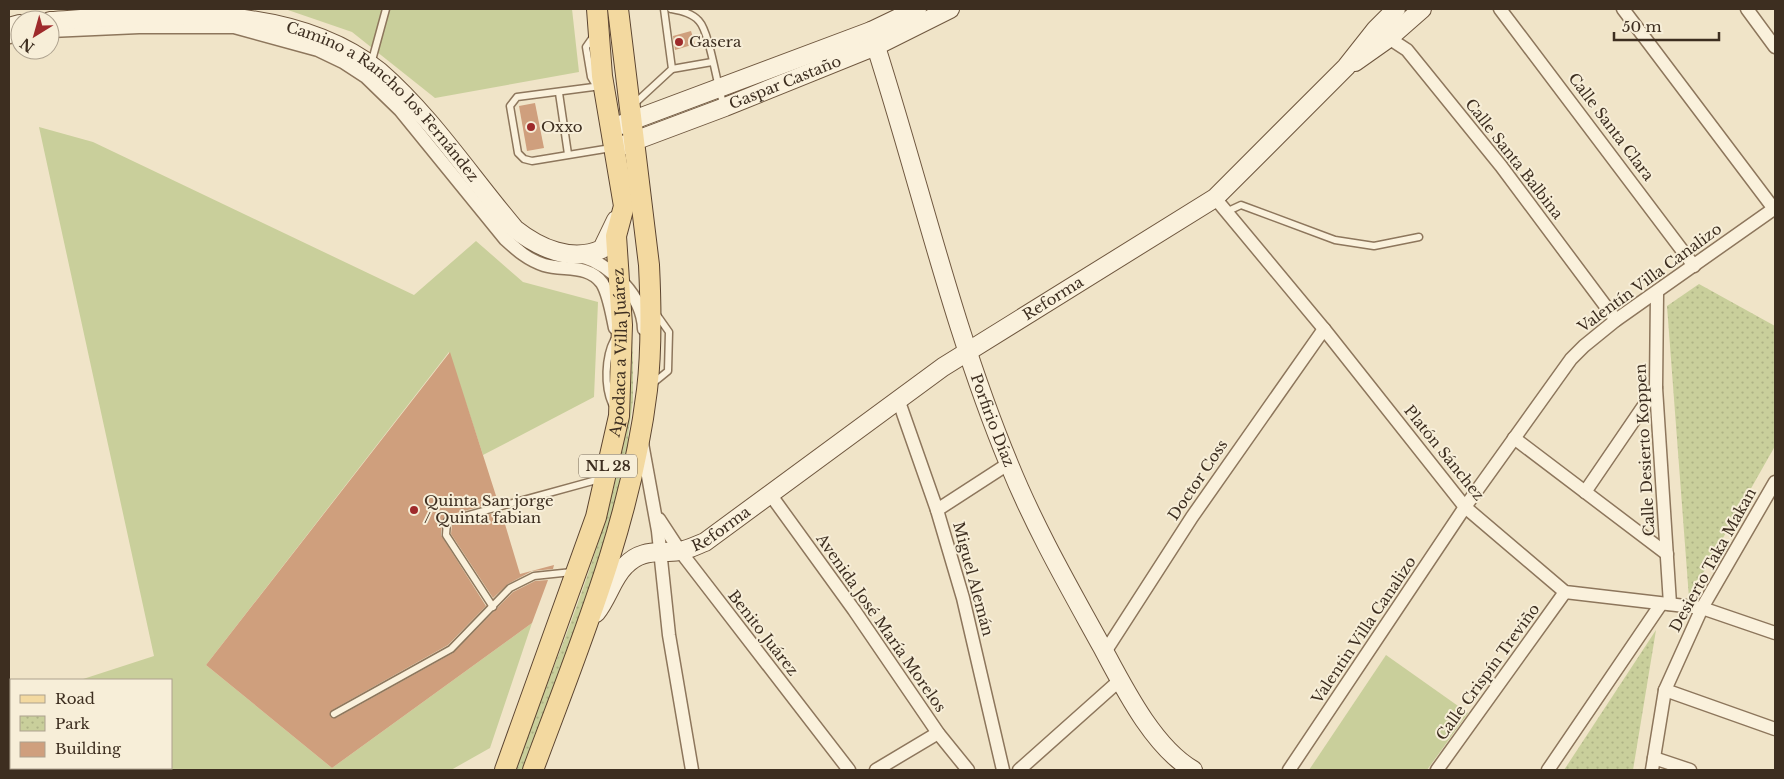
<svg xmlns="http://www.w3.org/2000/svg" width="1784" height="779" font-family="'Libre Baskerville',serif">
<defs>
<pattern id="park-dots" width="8" height="8" patternUnits="userSpaceOnUse" patternTransform="scale(1.25)"><rect width="8" height="8" fill="#c9cf9b"/><path d="M2 2h.1M6 6h.1" fill="none" stroke="#aeb285" stroke-width="1.8" stroke-linecap="round"/></pattern>
</defs>
<rect width="100%" height="100%" fill="#f0e4c8"/>
<g fill="#c9cf9b">
<path d="M285,9H572L579,72L435,98L352,32Z"/>
<path d="M39,127L93,142L414,295L476,241L523,282L598,302L594,397L483,455L449,352L206,665L332,768L532,623L490,748L451,770H9V703H11V768H171V680H80L154,656Z"/>
<path d="M1386,655L1468,713L1427,770H1309Z"/>
</g>
<g fill="url(#park-dots)">
<path d="M1699,284L1775,326V446L1689,598L1667,306Z"/>
<path d="M633,333V400L628,436V465L601,559L523,770H515C551,670 596,570 619,465C628,423 632,376 633,333Z"/>
<path d="M1656,630L1633,770H1564Z"/>
</g>
<g fill="#cf9f7d">
<path d="M691,31L695,44L675,50L673,36Z"/>
<path d="M535,103L544,148L527,151L519,106Z"/>
<path d="M450,352L498,502L445,516L442,521L441,535L486,606L448,645L332,710L330,717L336,718L453,653L513,592L535,581L548,580L532,623L332,768L206,665Z"/>
<path d="M501,511L520,574L554,565L553,569L532,571L508,584L493,598L451,534L452,525Z"/>
</g>
<g fill="none" stroke-linecap="round" stroke-linejoin="round">
<g stroke="#8d765c" stroke-width="9">
<g id="lane">
<path d="M671,9C681,11 692,13 699,21C710,33 717,87 724,106"/>
<path d="M593,37L586,47L591,77L597,87"/>
<path d="M371,64L386,9"/>
<path d="M672,69L712,62"/>
<path d="M601,86L517,97L510,106L518,153L524,159L532,161L611,148"/>
<path d="M559,93L568,154"/>
<path d="M633,105L672,69L664,9"/>
<path d="M1226,212L1241,205L1335,240L1374,246L1419,237"/>
<path d="M652,384L668,371L669,332L657,315"/>
<path d="M612,404C604,386 605,357 614,340"/>
<path d="M493,607L446,535L447,521L600,479"/>
<path d="M334,714L451,649L510,588L534,576L572,572"/>
</g>
</g>
<g stroke="#8d765c" stroke-width="15">
<g id="street">
<path d="M1500,9L1694,266"/>
<path d="M1623,9L1774,209"/>
<path d="M1747,9L1775,47"/>
<path d="M50,31L139,27H234L318,50L343,62L366,77L400,110L505,239C517,250 528,260 544,265C564,271 588,264 602,283C609,294 612,314 615,328"/>
<path d="M1384,35L1407,50L1501,166L1616,320"/>
<path d="M9,37L20,35"/>
<path d="M1215,198L1324,329L1465,507L1565,592L1702,608L1775,633"/>
<path d="M581,256C611,265 643,296 644,329"/>
<path d="M1657,294L1656,388L1670,604"/>
<path d="M898,399L937,510L963,598L1003,770"/>
<path d="M1514,438L1667,554"/>
<path d="M642,443L658,531L669,635L692,770"/>
<path d="M1585,492L1656,388"/>
<path d="M770,494L854,610L938,733L968,770"/>
<path d="M937,510L1008,464"/>
<path d="M659,519L680,551L849,770"/>
<path d="M1105,652L1192,517L1324,329"/>
<path d="M1665,690L1775,729"/>
<path d="M1654,758L1690,770"/>
<path d="M876,770L938,733"/>
<path d="M1019,770L1120,680"/>
<path d="M1289,770L1465,507L1571,359L1584,346L1616,320L1775,208"/>
<path d="M1437,770L1565,592"/>
<path d="M1548,770L1661,604"/>
<path d="M1652,770L1665,690L1702,608L1775,482"/>
</g>
</g>
<g stroke="#6f573f" stroke-width="20">
<g id="secondary">
<path id="s1" d="M50,21C159,14 289,0 379,71C431,116 470,176 515,229C539,248 572,263 602,249L616,220"/>
<path d="M9,27L20,24"/>
<path id="s2" d="M871,31C918,175 951,324 1009,464C1035,528 1069,587 1102,647C1123,686 1153,747 1193,770"/>
<path d="M1355,62L1389,38L1422,9"/>
<path d="M612,128L871,31L917,9"/>
<path id="s3" d="M621,146L725,107L876,46L950,9"/>
<path id="s4" d="M596,613C608,598 612,579 625,566C642,548 658,554 679,551C688,550 697,545 705,542L943,367L1215,198L1346,67L1376,29L1396,9"/>
</g>
</g>
<g stroke="#5b4430" stroke-width="22">
<g id="primary">
<path id="s5" d="M505,770L596,517L619,416L622,325L616,236L624,206L602,76L597,9"/>
<path d="M533,770C579,646 631,523 647,390C652,349 651,306 649,265L618,9"/>
</g>
</g>
<use href="#lane" stroke="#faf1dc" stroke-width="6"/>
<use href="#street" stroke="#faf1dc" stroke-width="12"/>
<use href="#secondary" stroke="#faf1dc" stroke-width="18"/>
<use href="#primary" stroke="#f3d9a0" stroke-width="20"/>
</g>
<g fill="#9e2a2b" stroke="#f7eed8" stroke-width="2">
<circle cx="679" cy="42" r="5"/>
<circle cx="531" cy="127" r="5"/>
<circle cx="414" cy="510" r="5"/>
</g>
<g text-anchor="middle" stroke-width="4" stroke-linejoin="round" paint-order="stroke">
<rect fill="#f7eed8" stroke="#756857" stroke-width="1" x="579" y="454.5" width="58" height="23" rx="4"/>
<g font-size="14" font-weight="bold" fill="#3d2e20">
<text x="608" y="471">NL 28</text>
</g>
<g font-size="15" fill="#3d2e20" stroke="#f7eed8" text-anchor="start">
<text x="689" y="47">Gasera</text>
<text x="541" y="132">Oxxo</text>
<text x="424" y="506">Quinta San jorge<tspan x="424" dy="17">/ Quinta fabian</tspan></text>
</g>
<g font-size="15" fill="#3d2e20" stroke="#f7eed8">
<text dy="5" stroke="none"><textPath href="#s3" startOffset="176">Gaspar Castaño</textPath></text>
<text dy="5" stroke="none"><textPath href="#s1" startOffset="362">Camino a Rancho los Fernández</textPath></text>
<text transform="translate(1611 127) rotate(53)" y="5">Calle Santa Clara</text>
<text transform="translate(1514 159) rotate(52)" y="5">Calle Santa Balbina</text>
<text transform="translate(1650 278) rotate(-36)" y="5">Valentín Villa Canalizo</text>
<text dy="5" stroke="none"><textPath href="#s4" startOffset="566">Reforma</textPath></text>
<text dy="5" stroke="none"><textPath href="#s5" startOffset="436">Apodaca a Villa Juárez</textPath></text>
<text dy="5" stroke="none"><textPath href="#s2" startOffset="408">Porfirio Díaz</textPath></text>
<text transform="translate(1645 450) rotate(-93)" y="5">Calle Desierto Koppen</text>
<text transform="translate(1444 453) rotate(51)" y="5">Platón Sánchez</text>
<text transform="translate(1198 480) rotate(-56)" y="5">Doctor Coss</text>
<text dy="5" stroke="none"><textPath href="#s4" startOffset="161">Reforma</textPath></text>
<text transform="translate(1713 560) rotate(-61)" y="5">Desierto Taka Makan</text>
<text transform="translate(973 579) rotate(75)" y="5">Miguel Alemán</text>
<text transform="translate(881 623) rotate(55)" y="5">Avenida José María Morelos</text>
<text transform="translate(1364 630) rotate(-56)" y="5">Valentin Villa Canalizo</text>
<text transform="translate(763 633) rotate(52)" y="5">Benito Juárez</text>
<text transform="translate(1488 672) rotate(-54)" y="5">Calle Crispín Treviño</text>
</g>
</g>
<rect width="1784" height="779" fill="none" stroke="#3d2e20" stroke-width="20"/>
<rect x="10" y="679" width="162" height="90" fill="#f7eed8" stroke="#ada18e"/>
<rect x="20" y="695" width="25" height="8" fill="#f3d9a0" stroke="#ada18e"/>
<text x="55" y="704" font-size="15" fill="#3d2e20">Road</text>
<rect x="20" y="716" width="25" height="15" fill="url(#park-dots)" stroke="#ada18e"/>
<text x="55" y="729" font-size="15" fill="#3d2e20">Park</text>
<rect x="20" y="742" width="25" height="15" fill="#cf9f7d" stroke="#ada18e"/>
<text x="55" y="754" font-size="15" fill="#3d2e20">Building</text>
<g transform="translate(35 35) rotate(217)"><circle r="24" fill="#f7eed8" stroke="#ada18e"/>
<path d="M0-4L9 19L0 12L-9 19Z" fill="#9e2a2b"/>
<text y="-8" font-size="14" font-weight="bold" text-anchor="middle" fill="#3d2e20">N</text>
</g>
<path d="M1614 32v8h105v-8" fill="none" stroke="#3d2e20" stroke-width="2.5"/>
<text x="1622" y="32" font-size="15" fill="#3d2e20" stroke="#f7eed8" stroke-width="4" paint-order="stroke">50 m</text>
</svg>
